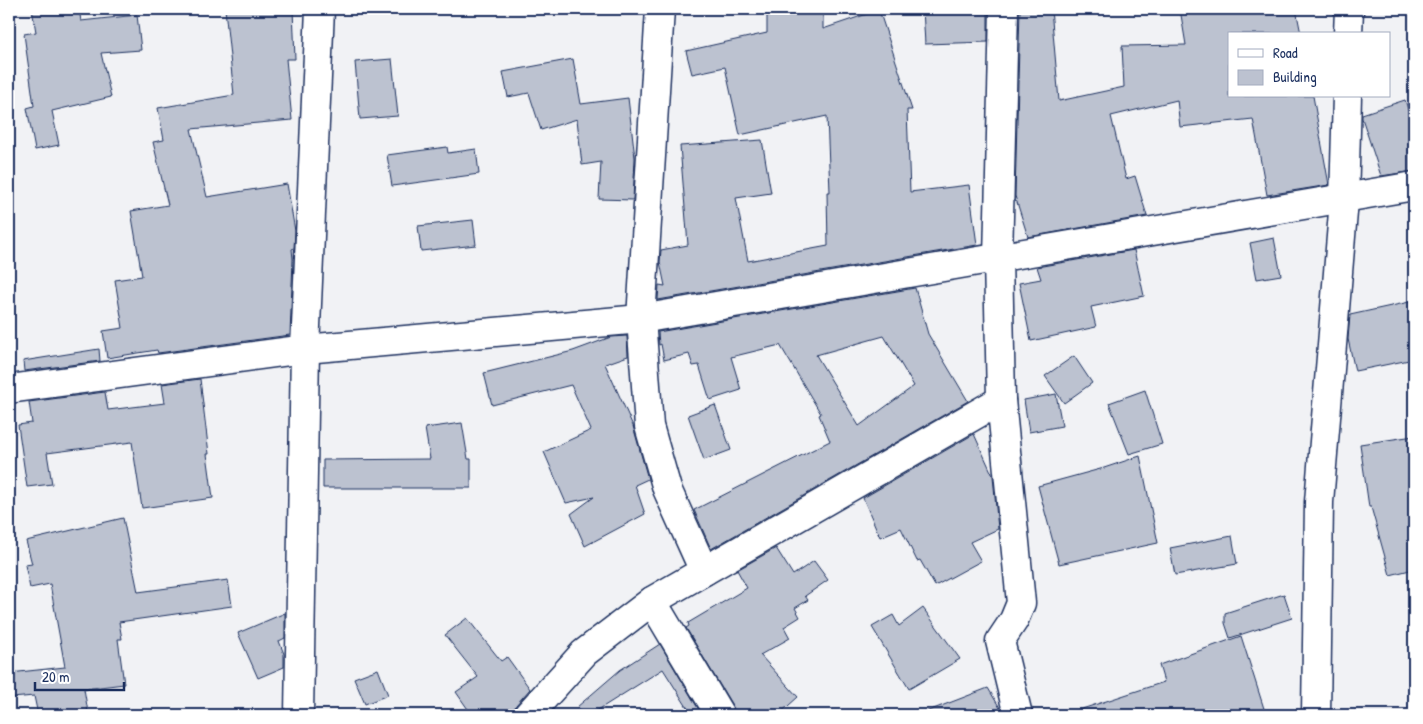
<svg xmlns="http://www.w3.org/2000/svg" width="1423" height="724" font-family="'Patrick Hand',sans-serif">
<rect width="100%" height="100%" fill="#f1f2f5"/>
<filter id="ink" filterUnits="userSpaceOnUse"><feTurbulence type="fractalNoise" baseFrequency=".02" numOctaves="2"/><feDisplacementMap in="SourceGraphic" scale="10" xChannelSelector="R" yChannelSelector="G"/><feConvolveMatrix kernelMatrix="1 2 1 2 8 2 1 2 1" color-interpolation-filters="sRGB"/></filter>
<g filter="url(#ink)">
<g fill="#bcc2d0" stroke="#1b2f5e" fill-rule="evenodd">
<path d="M32,9H79L81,21L137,15L141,50L101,53L111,97L52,111L59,145L35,150L27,108L34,106L24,34L36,32Z"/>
<path d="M225,9H293L295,59H286L292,120L191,129L207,197L287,184L295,231L294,248L292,249L293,259L290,335L158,353L157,350L107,358L103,331L123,328L115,280L142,276L131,211L168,205L153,142L164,140L158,108L234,95Z"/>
<path d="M767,9H823V29L879,10L912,110H907L910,192L969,185L977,245L658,300L659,285L665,286L660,262L661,250L688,245L680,146L762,140L771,193L736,198L748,261L828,246L827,192H830L827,116L740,135L725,67L692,74L686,51L767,33Z"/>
<path d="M923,9H988V42L925,44Z"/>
<path d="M1020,9H1051L1059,101L1124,87L1122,46L1186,45L1180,9H1296L1301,34H1229V96H1313L1329,185L1267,195L1253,119L1180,127L1177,100L1111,116L1126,179L1135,176L1147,216L1028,237L1015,196Z"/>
<path d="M392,59L398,116L360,119L355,62Z"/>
<path d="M573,59L581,104L628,98L635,158L633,200L599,199L601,162L582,165L577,119L541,130L529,93L508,97L503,72Z"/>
<path d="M1405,100L1414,128V171L1381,176L1362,118V114Z"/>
<path d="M447,147L448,153L476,149L479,174L392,186L387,155Z"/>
<path d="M473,220L476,245L421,251L418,226Z"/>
<path d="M1274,238L1281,275L1257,279L1250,243Z"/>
<path d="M1134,250L1144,296L1091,307L1096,327L1031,341L1019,283L1041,279L1037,267Z"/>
<path d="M915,288L928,334L968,401L711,549L694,510L830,441L819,415L821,414L780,345L731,357L741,390L710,400L699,365L693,366L689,354L664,360L661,344L659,345L658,332ZM884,336L914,386L859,426L816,355Z"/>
<path d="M1414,301V359L1355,371L1348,339L1350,315Z"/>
<path d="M627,336L628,356L605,364L633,426L648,479L635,485L645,514L585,546L571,514L594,497L566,503L544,452L591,430L571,385L492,405L484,373L573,351L611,337Z"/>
<path d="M99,349L100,361L24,371L23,361Z"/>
<path d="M1074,356L1092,383L1064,403L1045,376Z"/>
<path d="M200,379L209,454H207L213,498L142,508L132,442L47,453L52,484L27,487L18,425L32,423L29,402L105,392L108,410L165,403L162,384Z"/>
<path d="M1145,390L1162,444L1129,454L1109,403Z"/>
<path d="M1056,394L1062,426L1029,432L1024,400Z"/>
<path d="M715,405L731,450L704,460L688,415Z"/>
<path d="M462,423L468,459H471V488H323V460L430,459L425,428Z"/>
<path d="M974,434L993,476L998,529L970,542L981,561L935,586L920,560L917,561L901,528L880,537L863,498Z"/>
<path d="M1414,436V569L1390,575L1371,507H1369L1360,444Z"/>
<path d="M1140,456L1158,543L1059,564L1038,486L1104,468Z"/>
<path d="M123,518L138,592L228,580L232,606L119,622L122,639H118L124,684L84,689L88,712L71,715H38L34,696L12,698L10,673L65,667L50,584L30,588L25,565L32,564L26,541Z"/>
<path d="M1232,536L1237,564L1175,575L1170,548Z"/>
<path d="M776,548L793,575L814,561L828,580L805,596L808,600L795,608L800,617L784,627L790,638L760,655L798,697L778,715H736L733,707L686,628L689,626L688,623L747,588L737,570Z"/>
<path d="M1284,594L1292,618L1230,638L1225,623V613Z"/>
<path d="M923,608L960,659L909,689L872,627L893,615L899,626Z"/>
<path d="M285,613V638L279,641L284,654V667L258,678L238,633Z"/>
<path d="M467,618L501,661L507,657L530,689L516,705L513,715H472L456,692L478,677L445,635Z"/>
<path d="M1241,636L1266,715H1077L1076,711L1164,682L1159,665Z"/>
<path d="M660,644L702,715H692L663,669L590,715H583L577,707L620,670Z"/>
<path d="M378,669L388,695L365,704L354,678Z"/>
<path d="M988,688L1000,708L1002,715H924L923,713Z"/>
</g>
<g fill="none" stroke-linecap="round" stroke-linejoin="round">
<g stroke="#1b2f5e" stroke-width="31">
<g id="minor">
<path d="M660,9L641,319L649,426L667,489L704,571"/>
<path d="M1004,9L998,258L1001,400L1021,603L1014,620L1000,641L1018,715"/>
<path d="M1348,34L1349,9"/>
<path d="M9,389L305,349L641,319L1414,186"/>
<path d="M652,601L720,715"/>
<path d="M299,715L305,349L320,9"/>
<path d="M528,715L584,653L652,601L1001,400"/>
<path d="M1316,715L1319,502L1344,200L1347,96"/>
</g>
</g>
<use href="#minor" stroke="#fff" stroke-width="28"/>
</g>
</g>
<rect width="1423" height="724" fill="none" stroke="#fff" stroke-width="30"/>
<rect x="15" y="15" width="1393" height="694" fill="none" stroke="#1b2f5e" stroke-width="2" filter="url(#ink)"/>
<rect x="1228" y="32" width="162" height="65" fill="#ffffff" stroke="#a4acbf"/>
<rect x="1238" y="49" width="25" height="8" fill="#ffffff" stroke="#a4acbf"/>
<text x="1273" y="58" font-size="15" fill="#1b2f5e">Road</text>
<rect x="1238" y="70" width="25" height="15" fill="#bcc2d0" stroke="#a4acbf"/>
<text x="1273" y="82" font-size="15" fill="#1b2f5e">Building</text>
<path d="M35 682v8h89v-8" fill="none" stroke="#1b2f5e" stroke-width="2.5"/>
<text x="42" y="682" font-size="15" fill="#1b2f5e" stroke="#ffffff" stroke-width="4" paint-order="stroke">20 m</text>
</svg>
